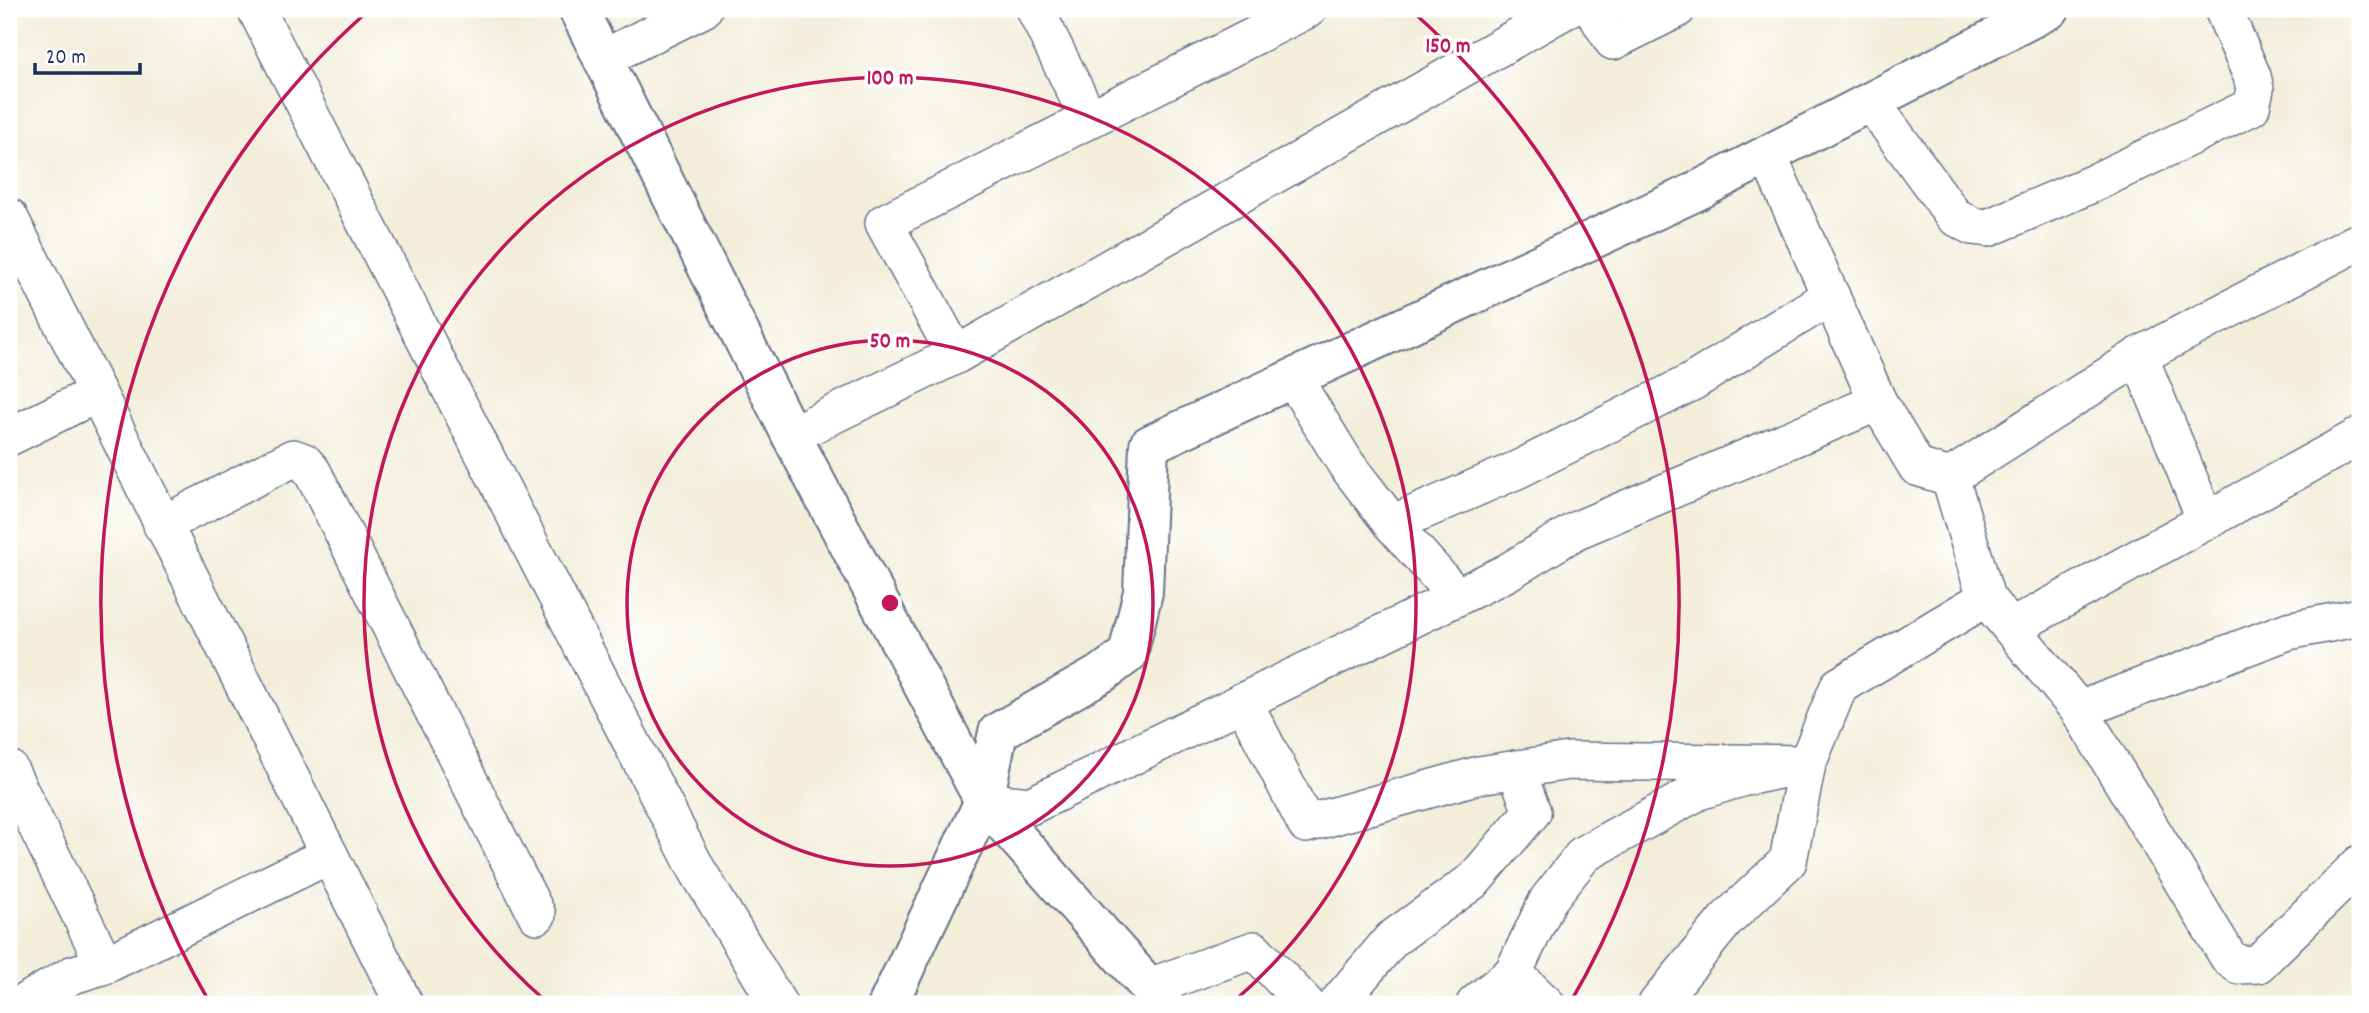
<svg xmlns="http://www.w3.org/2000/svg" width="2369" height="1013" font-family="Dekko,sans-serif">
<rect width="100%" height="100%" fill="#fff"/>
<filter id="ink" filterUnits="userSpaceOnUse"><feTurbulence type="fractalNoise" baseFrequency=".0143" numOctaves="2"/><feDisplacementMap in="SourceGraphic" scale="14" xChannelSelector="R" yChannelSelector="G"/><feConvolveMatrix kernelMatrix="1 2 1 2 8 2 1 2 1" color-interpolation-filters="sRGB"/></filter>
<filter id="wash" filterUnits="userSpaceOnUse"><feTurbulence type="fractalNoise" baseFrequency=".00686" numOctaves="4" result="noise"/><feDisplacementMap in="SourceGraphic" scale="28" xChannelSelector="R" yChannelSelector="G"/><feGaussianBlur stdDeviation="1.57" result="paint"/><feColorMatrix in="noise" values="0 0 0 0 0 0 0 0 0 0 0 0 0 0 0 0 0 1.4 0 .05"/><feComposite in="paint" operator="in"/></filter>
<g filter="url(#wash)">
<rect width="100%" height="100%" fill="#f3eeda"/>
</g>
<g filter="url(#ink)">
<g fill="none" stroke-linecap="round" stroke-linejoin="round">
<g stroke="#677289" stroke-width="40">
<g id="minor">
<path d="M256,9L696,868L778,1004"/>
<path d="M1035,9L1089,119"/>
<path d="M1593,9L1613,41L1677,9"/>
<path d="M602,59L703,9"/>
<path d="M1871,102L1954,216L1972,226L1988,228L2094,183L2251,107L2255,89L2252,76L2223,9"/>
<path d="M1768,156L1878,402"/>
<path d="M9,217L404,1004"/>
<path d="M956,355L884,223L1308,9"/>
<path d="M2139,356L2206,521"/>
<path d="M1293,378L1346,464L1392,524L1457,597"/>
<path d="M791,435L956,355L1567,9"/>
<path d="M9,437L96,394"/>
<path d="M1392,524L1519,469L1692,382L1831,296"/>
<path d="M162,525L293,458L304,462L312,471L537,915"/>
<path d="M1986,598L2079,710L2288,631L2360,617"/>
<path d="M2011,628L2360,436"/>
<path d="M1243,701L1306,824L1479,775L1569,761L1807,764L1788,861L1726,920L1657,1004"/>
<path d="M2079,710L2229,958L2239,965L2258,964L2360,864"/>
<path d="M9,769L105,965"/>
<path d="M984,801L1030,806L1506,573L1577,530L1878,402L1917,467L1950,477L2139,356L2360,241"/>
<path d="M1513,973L1548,900L1584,854L1699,791L1741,778L1807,764L1839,686L1986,598L1950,477"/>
<path d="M1149,987L1254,950L1306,1004"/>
<path d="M22,1004L72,975L105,965L329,855"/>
<path d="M1337,1004L1392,939L1474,880L1532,812L1516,769"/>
<path d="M1475,1004L1513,973L1546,1004"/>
</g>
</g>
<g stroke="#677289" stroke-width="42">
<g id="tertiary">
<path d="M578,9L791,435L984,801L1164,1004"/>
<path d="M888,1004L984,801L998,732L1104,672L1128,654L1143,592L1149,445L1697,191L2050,9"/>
</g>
</g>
<use href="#minor" stroke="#fff" stroke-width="37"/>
<use href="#tertiary" stroke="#fff" stroke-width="38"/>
</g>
</g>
<g fill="none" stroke="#c2185b" stroke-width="3.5">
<circle cx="890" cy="603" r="263"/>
<path d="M548 1003A526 526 0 1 1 1232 1003"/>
<path d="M210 1003A789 789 0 0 1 367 12M1413 12A789 789 0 0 1 1570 1003"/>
</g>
<circle cx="890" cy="603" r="10" fill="#c2185b" stroke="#fff" stroke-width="3.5"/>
<g font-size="21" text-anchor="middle" font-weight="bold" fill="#c2185b" stroke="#fff" stroke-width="7" stroke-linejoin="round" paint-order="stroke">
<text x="1448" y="52">150 m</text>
<text x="890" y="84">100 m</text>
<text x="890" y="347">50 m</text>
</g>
<rect width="2369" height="1013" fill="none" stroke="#fff" stroke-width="35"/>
<path d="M35 63v10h105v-10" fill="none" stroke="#1b2f5e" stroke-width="3.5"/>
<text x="46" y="63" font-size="21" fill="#1b2f5e" stroke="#ffffff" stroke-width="5" paint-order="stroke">20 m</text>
</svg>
